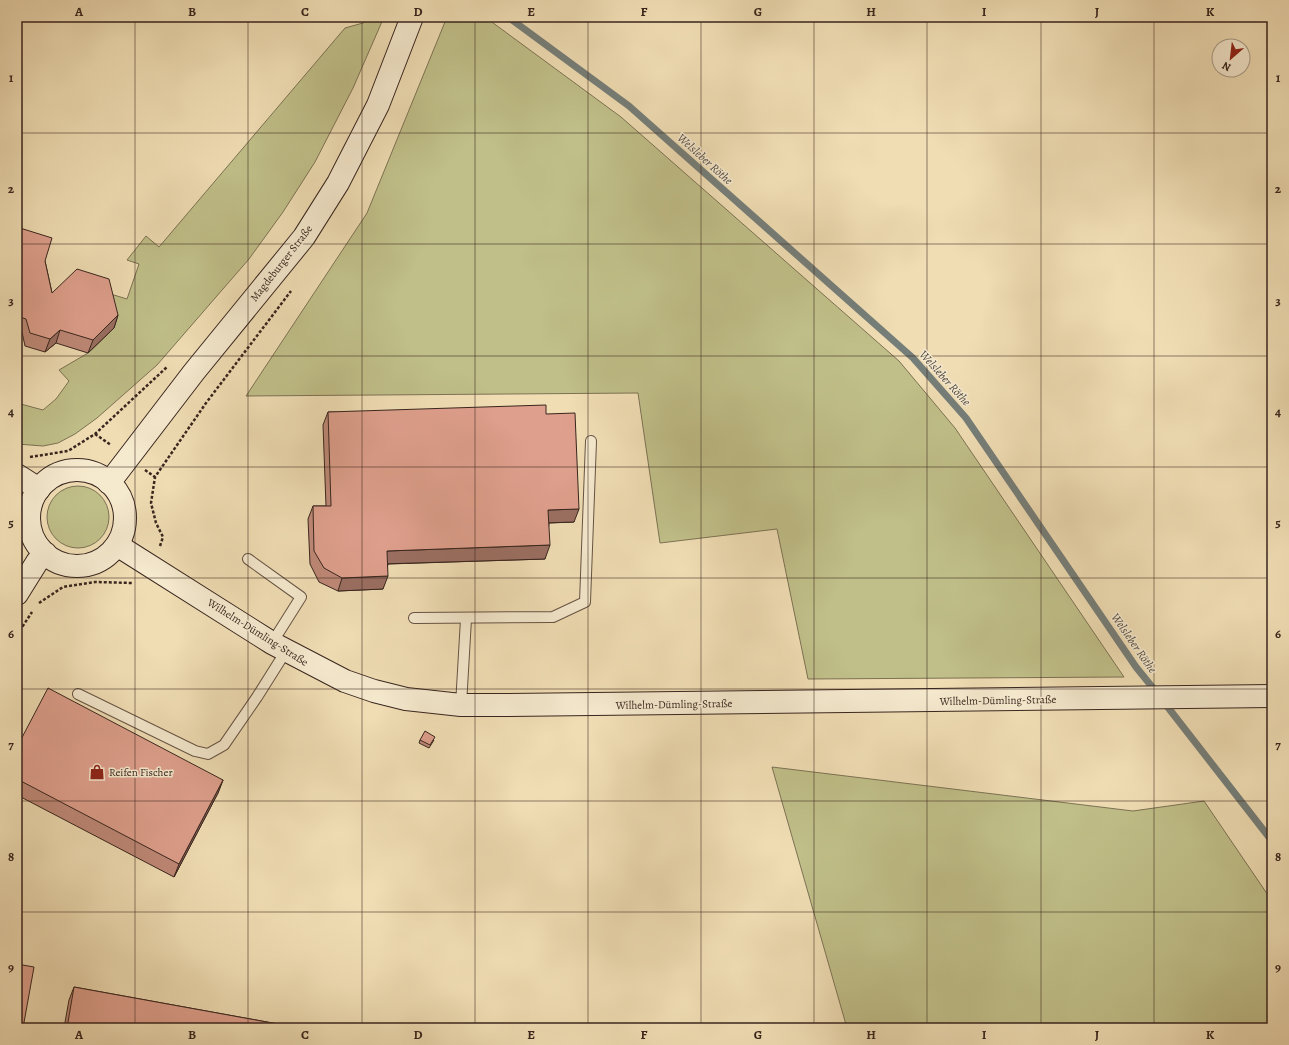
<svg xmlns="http://www.w3.org/2000/svg" width="1289" height="1045" font-family="Alegreya,serif">
<rect width="100%" height="100%" fill="#f0ddb4"/>
<filter id="stains"><feTurbulence type="fractalNoise" baseFrequency=".005" numOctaves="4"/><feColorMatrix values="0 0 0 0 .2 0 0 0 0 .09 0 0 0 0 .02 0 0 0 .5 -.17"/></filter>
<radialGradient id="worn" r=".72"><stop offset=".6" stop-color="#630" stop-opacity="0"/><stop offset="1" stop-color="#630" stop-opacity=".3"/></radialGradient>
<g fill="#c0bf89" stroke="#7c7254">
<path d="M373,17H384L353,88L315,162L283,212L249,259L157,365L97,418L75,434L58,443L43,446L17,444V403L43,410L56,399L69,381L59,370L88,353L104,292L127,299L139,264L127,260L146,236L159,247L345,28L363,23Z"/>
<path d="M447,17H485L621,117L899,361L955,428L1124,677L808,679L777,529L660,543L638,393L246,396L367,213Z"/>
<circle cx="78" cy="517" r="31"/>
<path d="M772,767L1133,811L1204,801L1272,901V1028H847Z"/>
</g>
<g fill="none" stroke-linecap="round" stroke-linejoin="round">
<g stroke="#757e79" stroke-width="7">
<path d="M508,17L629,106L913,358L966,418L1136,667L1157,693"/>
<path d="M1163,701L1272,841"/>
</g>
<g stroke="#665344" stroke-width="12">
<g id="lane">
<path d="M248,559L301,597L272,643"/>
<path d="M414,618L553,617L585,602L591,441"/>
<path d="M78,694L195,751L208,754L224,745L257,697L286,651"/>
<path d="M461,705L466,619"/>
</g>
</g>
<g stroke="#38251e" stroke-width="24">
<g id="secondary">
<circle cx="77" cy="518" r="48"/>
<path d="M17,475L39,489"/>
<path d="M109,483L194,372L304,237L338,183L378,105L412,17"/>
<path d="M117,545L272,643L345,681L374,691L406,699L461,705H506L1272,696"/>
<path d="M17,594L37,562L45,553"/>
</g>
</g>
<g stroke="#38251e" stroke-width="2.5" stroke-dasharray="3 2" stroke-linecap="butt">
<path d="M95,434L111,445"/>
<path d="M30,457L68,451L95,434L167,367"/>
<path d="M145,470L155,477"/>
<path d="M160,546L163,537L156,523L151,503L155,477L206,403L291,291"/>
<path d="M39,603L63,587L95,582L133,583"/>
<path d="M17,635L32,612"/>
</g>
<use href="#lane" stroke="#f5e9ce" stroke-width="10"/>
<use href="#secondary" stroke="#f5e9ce" stroke-width="22"/>
</g>
<g fill="#bf8978" stroke="#38251e">
<path d="M17,236L45,261L52,293L118,315L114,328L88,353L56,343L45,352L25,346L22,332L17,331Z"/>
<path d="M328,412L546,414L574,522L549,523L545,559L388,564L383,589L338,591L319,582L310,564L308,519L313,506H326L323,425Z"/>
<path d="M420,740H434L429,748L419,743Z"/>
<path d="M17,747L223,780L218,793L174,877L17,795Z"/>
<path d="M74,987L300,1028H64L69,1000Z"/>
</g>
<g fill="#9b6f62" stroke="#38251e">
<path d="M118,315L114,328L88,353L93,340Z"/>
<path d="M60,330L56,343L45,352L50,339Z"/>
<path d="M579,509L574,522L544,523L548,510Z"/>
<path d="M550,545L545,559L382,564L387,551Z"/>
<path d="M388,576L383,589L338,591L342,578Z"/>
<path d="M223,780L218,793L174,877L179,864Z"/>
</g>
<g fill="#de9f8c" stroke="#38251e">
<path d="M20,228L52,238L45,261L52,293L77,269L109,279L118,315L93,340L60,330L50,339L30,333L26,319L17,316V237Z"/>
<path d="M546,405V414L575,413L579,509L548,510L550,545L387,551L388,576L342,578L324,568L314,551L313,506H331L328,412Z"/>
<path d="M48,688L223,780L179,864L17,779V747Z"/>
<path d="M425,731L435,737L430,745L420,740Z"/>
<path d="M17,964L34,967L23,1028H17Z"/>
<path d="M74,987L300,1028H67Z"/>
</g>
<path fill="none" stroke="#38251e" stroke-width="1" stroke-opacity="0.55" d="M135,17V1028M248,17V1028M362,17V1028M475,17V1028M588,17V1028M701,17V1028M814,17V1028M927,17V1028M1041,17V1028M1154,17V1028M17,133H1272M17,244H1272M17,356H1272M17,467H1272M17,578H1272M17,689H1272M17,801H1272M17,912H1272"/>
<defs>
<g id="shop-bare" transform="scale(1.2)"><path d="M-5-2.5h2.3a2.7 3.5 0 0 1 5.4 0H5L5.5 6h-11ZM-1.5-2.5h3a1.5 2.3 0 0 0-3 0Z" fill="#8f2418" stroke="#f5e9ce" stroke-width="2.5" paint-order="stroke"/></g>
</defs>
<g fill-rule="evenodd">
<use href="#shop-bare" x="97" y="772"/>
</g>
<g text-anchor="middle" stroke-width="3" stroke-linejoin="round" paint-order="stroke">
<g font-size="11" fill="#38251e" stroke="#f5e9ce">
<text transform="translate(281 263) rotate(-52)" y="4">Magdeburger Straße</text>
<text transform="translate(258 632) rotate(32)" y="4">Wilhelm-Dümling-Straße</text>
<text transform="translate(998 700) rotate(-1)" y="4">Wilhelm-Dümling-Straße</text>
<text transform="translate(674 704) rotate(-1)" y="4">Wilhelm-Dümling-Straße</text>
</g>
<g font-size="11" fill="#38251e" stroke="#f5e9ce" text-anchor="start">
<text x="109" y="776">Reifen Fischer</text>
</g>
<g font-size="12" font-style="italic" fill="#514a44" stroke="#f5e9ce">
<text transform="translate(705 159) rotate(42)" y="4">Welsleber Röthe</text>
<text transform="translate(945 378) rotate(48)" y="4">Welsleber Röthe</text>
<text transform="translate(1134 643) rotate(55)" y="4">Welsleber Röthe</text>
</g>
</g>
<rect width="1289" height="1045" fill="none" stroke="#f0ddb4" stroke-width="44"/>
<g transform="translate(1231 58) rotate(208)"><circle r="19" fill="#f5e9ce" stroke="#a99b88"/>
<path d="M0-3L7 15L0 10L-7 15Z" fill="#8f2418"/>
<text y="-6" font-size="11" font-weight="bold" text-anchor="middle" fill="#38251e">N</text>
</g>
<rect x="22" y="22" width="1245" height="1001" fill="none" stroke="#38251e" stroke-width="1.5"/>
<g font-size="13" text-anchor="middle" font-weight="bold" fill="#38251e">
<text x="79" y="16">A</text>
<text x="192" y="16">B</text>
<text x="305" y="16">C</text>
<text x="418" y="16">D</text>
<text x="531" y="16">E</text>
<text x="644" y="16">F</text>
<text x="758" y="16">G</text>
<text x="871" y="16">H</text>
<text x="984" y="16">I</text>
<text x="1097" y="16">J</text>
<text x="1210" y="16">K</text>
<text x="11" y="82">1</text>
<text x="1278" y="82">1</text>
<text x="11" y="193">2</text>
<text x="1278" y="193">2</text>
<text x="11" y="305">3</text>
<text x="1278" y="305">3</text>
<text x="11" y="416">4</text>
<text x="1278" y="416">4</text>
<text x="11" y="527">5</text>
<text x="1278" y="527">5</text>
<text x="11" y="638">6</text>
<text x="1278" y="638">6</text>
<text x="11" y="749">7</text>
<text x="1278" y="749">7</text>
<text x="11" y="861">8</text>
<text x="1278" y="861">8</text>
<text x="11" y="972">9</text>
<text x="1278" y="972">9</text>
<text x="79" y="1039">A</text>
<text x="192" y="1039">B</text>
<text x="305" y="1039">C</text>
<text x="418" y="1039">D</text>
<text x="531" y="1039">E</text>
<text x="644" y="1039">F</text>
<text x="758" y="1039">G</text>
<text x="871" y="1039">H</text>
<text x="984" y="1039">I</text>
<text x="1097" y="1039">J</text>
<text x="1210" y="1039">K</text>
</g>
<rect width="100%" height="100%" filter="url(#stains)"/>
<rect width="100%" height="100%" fill="url(#worn)"/>
</svg>
